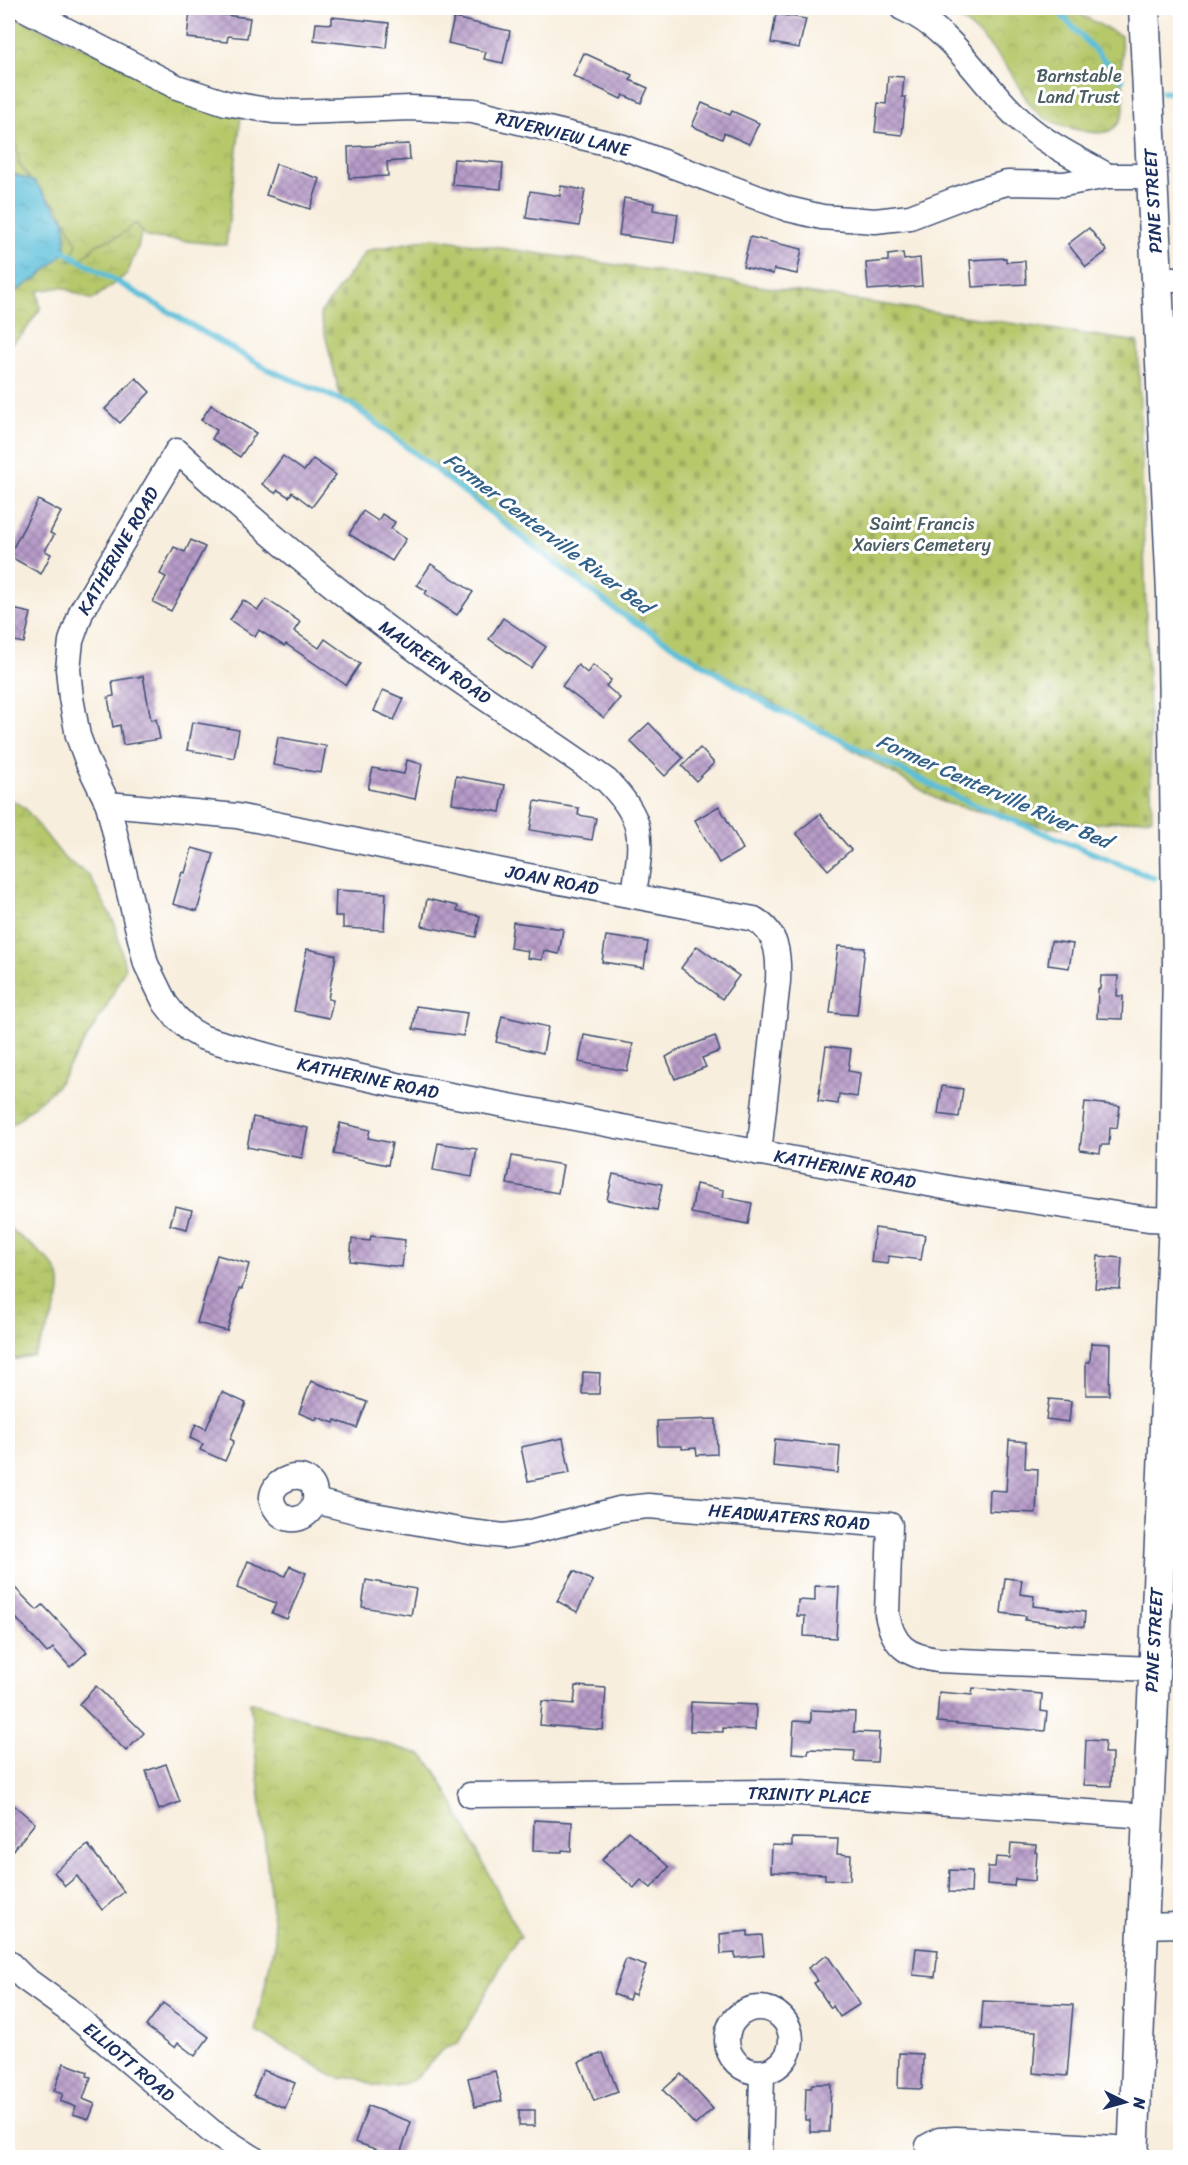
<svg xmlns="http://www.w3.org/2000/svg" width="1188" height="2165" font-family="Sriracha,sans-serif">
<defs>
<pattern id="wetland-marsh" width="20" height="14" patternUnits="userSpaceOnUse" patternTransform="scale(1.5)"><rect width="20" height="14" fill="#b6c86b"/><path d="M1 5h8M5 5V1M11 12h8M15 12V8" fill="none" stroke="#9cac5f"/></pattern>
<pattern id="cemetery-stones" width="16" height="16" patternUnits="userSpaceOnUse" patternTransform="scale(1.5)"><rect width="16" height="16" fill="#b6c86b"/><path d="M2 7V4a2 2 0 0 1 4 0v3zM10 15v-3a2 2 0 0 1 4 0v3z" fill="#9cac5f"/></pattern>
<pattern id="park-crowns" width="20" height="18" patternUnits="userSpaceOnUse" patternTransform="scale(1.5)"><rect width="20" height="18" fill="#b6c86b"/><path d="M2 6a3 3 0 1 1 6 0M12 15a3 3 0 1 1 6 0" fill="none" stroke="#9cac5f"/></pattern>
<pattern id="water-ripples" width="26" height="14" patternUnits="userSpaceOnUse" patternTransform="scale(1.5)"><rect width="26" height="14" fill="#5bbfd9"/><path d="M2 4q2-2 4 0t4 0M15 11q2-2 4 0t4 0" fill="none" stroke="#4a9cb3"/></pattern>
<pattern id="building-cross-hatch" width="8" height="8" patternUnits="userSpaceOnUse" patternTransform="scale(1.5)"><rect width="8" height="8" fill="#b79bc8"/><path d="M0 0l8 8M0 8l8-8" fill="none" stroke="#947fa6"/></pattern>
</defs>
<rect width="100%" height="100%" fill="#fff"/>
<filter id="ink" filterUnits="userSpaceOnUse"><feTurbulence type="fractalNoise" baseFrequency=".0167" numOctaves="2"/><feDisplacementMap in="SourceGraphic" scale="12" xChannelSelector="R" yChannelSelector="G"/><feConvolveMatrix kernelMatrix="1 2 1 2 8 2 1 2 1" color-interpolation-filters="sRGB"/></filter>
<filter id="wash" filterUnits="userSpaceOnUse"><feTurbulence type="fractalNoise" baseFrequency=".008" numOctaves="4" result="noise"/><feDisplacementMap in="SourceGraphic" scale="24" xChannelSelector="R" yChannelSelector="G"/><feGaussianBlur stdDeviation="1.35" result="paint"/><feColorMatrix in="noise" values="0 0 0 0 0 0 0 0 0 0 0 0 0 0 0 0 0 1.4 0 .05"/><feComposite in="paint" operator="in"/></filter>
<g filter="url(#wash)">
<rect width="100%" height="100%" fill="#f8eedd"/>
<g fill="url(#wetland-marsh)" stroke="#687c64" stroke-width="1.5">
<path d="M8,132L145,214L138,247L127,274L92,300L62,287L38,291L40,309L23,334L8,346V296L37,278L66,251L65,221L35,182L8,172Z"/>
<path d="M8,798L24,807L64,858L89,875L115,924L125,968L107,1006L56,1087L8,1128Z"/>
<path d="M8,1226C16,1237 28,1241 37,1250C43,1255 53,1264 57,1271C69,1294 45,1334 34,1355L8,1361Z"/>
</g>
<path fill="url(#cemetery-stones)" stroke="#687c64" stroke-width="1.5" d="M433,238L1138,342L1152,818L1048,828L942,802L638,624L341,399L320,314L366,251Z"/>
<g fill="url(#park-crowns)" stroke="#687c64" stroke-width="1.5">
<path d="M945,8H1073L1081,15L1121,36L1124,110C1122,119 1118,127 1109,131C1094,137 1051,124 1039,114C1025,102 1018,83 1008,68C991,45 969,24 945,8Z"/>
<path d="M8,14L241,116L226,245L146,237L136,223L119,236L96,245L84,257L76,261H69L77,244L59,207L40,193L19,164L16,142L8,141Z"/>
<path d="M250,1702L422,1755L436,1772L454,1805L521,1938H517L458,2043C434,2048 429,2073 408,2082C395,2088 379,2088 367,2083C363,2081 358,2077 354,2077C350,2076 344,2078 340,2079L255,2031L275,1940Z"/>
</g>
<path fill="url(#water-ripples)" stroke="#3b779c" stroke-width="1.5" d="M8,172L35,182L65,221L66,252L37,278L8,296V235L12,232V211L8,208Z"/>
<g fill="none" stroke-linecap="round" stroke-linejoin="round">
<g stroke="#5bbfd9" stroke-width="6">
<path d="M1055,8L1122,79"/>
<path d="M1163,92H1180"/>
<path d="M66,252L269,370L353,405L617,611L769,705L963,800L1154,878"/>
</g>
</g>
<g id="blocks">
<g fill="url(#building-cross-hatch)">
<path d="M190,11L250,18L247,38L228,36L227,42L187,38Z"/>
<path d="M776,14L806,19L799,48L771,43Z"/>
<path d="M332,17L389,23L386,48L314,40L316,23L332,24Z"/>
<path d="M454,18L510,31L503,63L484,59L486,52L448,43Z"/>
<path d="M584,53L632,75L630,80L648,88L641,103L623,95L621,99L573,76Z"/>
<path d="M888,76L904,77L902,97H906L902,135L875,132L878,103L886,104Z"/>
<path d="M702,103L730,115L732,111L759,123L749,144L724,133L722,139L692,126Z"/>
<path d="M409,144L410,160L387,162L388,176L349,178L348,147Z"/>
<path d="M454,159L503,163L501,189L452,185Z"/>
<path d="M276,164L320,179L310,209L266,195Z"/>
<path d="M561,186L585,190L579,226L526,218L530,191L560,196Z"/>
<path d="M624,198L654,203L653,210L678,214L674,243L619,235Z"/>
<path d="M1089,228L1107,251L1086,267L1068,244Z"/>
<path d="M750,237L802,249L797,274L774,269L773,274L743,267Z"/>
<path d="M903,253L904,260L920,258L922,286L868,290L866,263L888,261V255Z"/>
<path d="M1006,258V262L1025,261L1026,284L972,287L970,260Z"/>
<path d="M136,378L150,392L120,423L105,409Z"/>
<path d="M211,405L256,433L240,457L212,439L217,430L201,420Z"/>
<path d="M283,456L304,471L313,459L336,475L312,507L292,492L289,497L278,490L275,493L262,484Z"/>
<path d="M38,500L61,512L50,533L54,535L45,551L51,554L41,574L9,556Z"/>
<path d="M363,511L378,521L382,514L395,522L391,529L406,539L392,561L349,534Z"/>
<path d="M191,540L205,547L171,611L153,602L166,577L160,574L174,547L185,552Z"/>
<path d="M431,564L473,592L457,615L425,594L427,591L417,585Z"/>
<path d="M266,599L300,622L294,631L319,648L325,639L360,664L346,685L286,644L284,646L259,630L255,637L230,620L243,600L258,610Z"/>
<path d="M8,608L31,613L24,643L8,640Z"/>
<path d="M503,618L546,647L531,668L489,639Z"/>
<path d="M578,665L587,673L593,665L611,680L606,686L620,698L604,718L562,686Z"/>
<path d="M143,676L151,720L156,719L160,739L123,745L120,725L113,727L108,697L114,696L112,681Z"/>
<path d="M383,690L404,699L394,720L374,711Z"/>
<path d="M192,722L239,730L234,758L187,750Z"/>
<path d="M649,723L683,758L665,776L630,741Z"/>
<path d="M278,737L326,746L321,773L273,765Z"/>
<path d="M700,748L714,763L696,781L682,766Z"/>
<path d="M407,760L422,764L415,799L368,789L373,768L404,774Z"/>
<path d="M456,776L505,785L500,812L452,803Z"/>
<path d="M535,801L579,808L578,815L596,818L592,840L530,830Z"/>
<path d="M719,806L743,849L719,863L695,820Z"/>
<path d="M820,814L851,850L828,870L796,833Z"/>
<path d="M192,848L214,854L197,911L173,904L182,872L185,873Z"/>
<path d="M336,890L386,893L384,930L343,928V916H335Z"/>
<path d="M427,899L458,906L457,911L480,916L476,937L422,926Z"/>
<path d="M513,922L563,929L559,954L544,951L542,960L527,958L528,951L510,948Z"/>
<path d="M606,936L648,942L644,968L602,962Z"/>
<path d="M1051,941L1073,944L1069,968L1048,965Z"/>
<path d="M697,946L739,976L722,999L681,968Z"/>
<path d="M838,946L865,948L857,1015L830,1013Z"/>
<path d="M307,949L336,955L328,999L333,1000L329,1018L294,1011Z"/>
<path d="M1101,976H1118L1117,996H1123L1122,1019L1097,1018L1098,989H1100Z"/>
<path d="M416,1006L467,1013L463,1036L413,1029Z"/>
<path d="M502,1016L548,1027L543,1053L496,1042Z"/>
<path d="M584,1035L633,1044L627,1071L579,1062Z"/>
<path d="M715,1036L720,1051L702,1058L706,1067L675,1079L666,1057L678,1050Z"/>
<path d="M826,1046L851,1049L848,1071L860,1073L857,1097L839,1094L838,1104L818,1101Z"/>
<path d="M942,1086L963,1089L959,1117L938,1114Z"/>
<path d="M1085,1102L1120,1106L1117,1128L1110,1127L1109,1145H1101L1100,1153L1080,1150Z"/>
<path d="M253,1117L308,1128L302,1158L247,1147Z"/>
<path d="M340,1123L370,1130L368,1138L392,1143L388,1165L334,1154Z"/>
<path d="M438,1143L477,1149L472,1177L433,1170Z"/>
<path d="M512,1156L563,1165L558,1193L507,1184Z"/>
<path d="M613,1174L662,1184L657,1210L607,1200Z"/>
<path d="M696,1184L724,1190L723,1197L752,1203L748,1224L691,1213Z"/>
<path d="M175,1206L192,1210L187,1229L170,1225Z"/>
<path d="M875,1228L925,1235L921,1260L889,1256L888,1264L871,1262Z"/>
<path d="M371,1236L405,1240L402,1267L350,1261L352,1239L370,1241Z"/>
<path d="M217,1255L249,1264L242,1289H239L227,1331L197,1323Z"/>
<path d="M1098,1256L1122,1258L1120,1289L1095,1288Z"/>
<path d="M1091,1343L1110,1344L1109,1395H1086V1362H1090Z"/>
<path d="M583,1372L600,1373L599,1394H582Z"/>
<path d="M311,1381L367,1402L357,1428L335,1420L334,1423L317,1417L316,1420L299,1413Z"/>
<path d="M222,1392L246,1403L230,1439L234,1441L225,1461L200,1450L203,1444L190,1438L196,1424L206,1429Z"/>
<path d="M1049,1399L1071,1401L1069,1422L1046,1419Z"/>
<path d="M716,1419L717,1454L697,1455L696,1448L682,1449V1446H658L657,1421Z"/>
<path d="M563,1438L570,1473L528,1481L521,1447Z"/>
<path d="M775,1439L840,1446L838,1473L773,1466Z"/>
<path d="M1009,1440L1026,1442L1025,1468L1038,1469L1036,1513L989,1511L990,1490L1006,1491Z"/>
<path d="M248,1561L285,1576L290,1566L306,1573L287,1619L272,1613L276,1603L237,1588Z"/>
<path d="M574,1571L593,1581L577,1612L557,1601Z"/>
<path d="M1005,1578L1022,1580L1020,1594L1034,1596L1033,1606L1085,1612L1084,1627L1025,1620L1026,1616L1001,1613Z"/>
<path d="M366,1580L416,1589L411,1615L362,1607Z"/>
<path d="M8,1581L37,1610L43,1605L87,1652L70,1667L53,1648L47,1653L8,1609Z"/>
<path d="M815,1586L839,1587L836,1638L804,1636L805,1616H797L798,1600L815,1601Z"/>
<path d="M96,1686L144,1733L126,1751L79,1704Z"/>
<path d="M576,1686L606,1688L603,1730L540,1725L542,1701L574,1704Z"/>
<path d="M973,1688L1042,1694L1041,1711L1047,1712L1045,1731L937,1722L939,1692L972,1695Z"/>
<path d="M691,1702L756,1705L755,1730L723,1728V1732L690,1731Z"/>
<path d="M811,1710L855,1712L854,1732L879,1733L877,1762L854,1761L855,1751L809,1749L808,1754L792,1753L794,1721L811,1722Z"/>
<path d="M1086,1740L1105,1741L1104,1753H1112L1111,1786L1084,1785Z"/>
<path d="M166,1764L180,1802L159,1810L146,1771Z"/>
<path d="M8,1800L35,1823L8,1857Z"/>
<path d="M534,1820L572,1822L571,1851L562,1850V1852L533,1851Z"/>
<path d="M628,1831L669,1867L651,1888L641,1880L634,1888L602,1860Z"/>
<path d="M792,1838L838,1839L837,1854L851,1855L850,1880L825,1879V1874L771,1872L772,1845L792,1846Z"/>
<path d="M1011,1843L1036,1845L1035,1852H1037L1035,1881L1015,1879L1014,1886L987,1884L988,1867H995L996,1857L1010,1858Z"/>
<path d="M88,1845L124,1892L102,1910L77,1876L65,1886L54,1872Z"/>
<path d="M950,1870L972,1871L971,1893L949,1892Z"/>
<path d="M748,1931V1936L762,1935L764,1955L735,1958V1953L721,1954L720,1934Z"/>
<path d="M916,1948L938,1950L935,1977L913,1975Z"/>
<path d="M827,1955L860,2004L840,2017L833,2006L831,2008L814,1983L818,1981L808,1968Z"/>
<path d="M626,1959L646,1966L635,1995L631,1993L629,2000L613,1994Z"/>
<path d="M983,2001L1073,2005L1067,2076L1033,2073L1036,2031L981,2029Z"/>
<path d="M163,2003L209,2037L195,2056L178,2043L175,2048L146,2026Z"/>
<path d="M603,2053L618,2092L594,2101L579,2062Z"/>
<path d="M899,2053L923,2054L922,2089L898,2088Z"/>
<path d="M64,2063L88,2072L87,2076L91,2077L83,2099L95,2104L89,2119L73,2114L76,2107L60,2101L63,2094L54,2091Z"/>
<path d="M263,2070L295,2083L285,2108L253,2095Z"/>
<path d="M495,2071L502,2101L475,2107L468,2078Z"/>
<path d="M681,2074L713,2109L695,2125L663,2090Z"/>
<path d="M812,2084H831L829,2132H810V2120H805L806,2088H811Z"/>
<path d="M368,2106L411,2122L399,2157H379L381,2151L355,2142Z"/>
<rect x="519" y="2110" width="16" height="16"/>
</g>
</g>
</g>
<g filter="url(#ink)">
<use href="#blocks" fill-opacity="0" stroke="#3c4c71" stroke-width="1.5"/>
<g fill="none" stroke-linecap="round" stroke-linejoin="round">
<g stroke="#3c4c71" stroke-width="27">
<g id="minor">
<path d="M23,8L177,87L226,103L273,111L299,112L411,108L473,111L623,147L788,209L822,217L875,221L910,217L978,191L1007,183L1064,184L1108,176H1152"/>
<path d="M902,8C952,30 977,78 1015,115C1040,141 1077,158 1108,176"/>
<path d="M1157,279H1180"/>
<path d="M108,804L237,816L482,867L754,919C778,933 779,955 778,981L759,1153"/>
<path d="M634,895C641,841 648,822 607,781C548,738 485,700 426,657C339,594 257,524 177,451L82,610L71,641L68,669L71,698L78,736L88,763L108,804L146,964L165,1003L176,1017L190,1030L204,1038L221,1043L280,1059L397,1085L955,1189L1148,1219L1174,1220"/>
<path d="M315,1501C319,1457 252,1481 278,1512C291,1526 310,1518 315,1501L363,1513L470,1532L504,1536L527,1533L619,1509L648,1506L890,1525L887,1614C893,1646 907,1656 938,1660L1153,1669"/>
<path d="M470,1795L784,1792L1148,1816"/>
<path d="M1143,1926L1180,1925"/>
<path d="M8,1962L24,1978L67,2009L211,2131L253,2158"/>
<circle cx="759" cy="2040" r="32"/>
<path d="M928,2146L939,2140L956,2139L1133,2149"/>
<path d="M760,2158L762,2072"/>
</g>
</g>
<g stroke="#3c4c71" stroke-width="33">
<path id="major" d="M1133,2158L1174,1220L1178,963L1172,593L1144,8"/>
</g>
<use href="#minor" stroke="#fff" stroke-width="24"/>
<use href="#major" stroke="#fff" stroke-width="30"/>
</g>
</g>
<g text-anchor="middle" stroke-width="6" stroke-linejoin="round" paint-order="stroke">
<g font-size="18" fill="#4a5d62" stroke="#fff">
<text x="1079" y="82">Barnstable<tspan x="1079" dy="21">Land Trust</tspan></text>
<text x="922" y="530">Saint Francis<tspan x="922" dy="21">Xaviers Cemetery</tspan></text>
</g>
<g font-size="18" fill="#1b2f5e" stroke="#fff">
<text transform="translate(563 134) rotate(14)" y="6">RIVERVIEW LANE</text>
<text transform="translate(1153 201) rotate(-93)" y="6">PINE STREET</text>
<text transform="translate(118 551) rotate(-60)" y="6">KATHERINE ROAD</text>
<text transform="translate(435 662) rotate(35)" y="6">MAUREEN ROAD</text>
<text transform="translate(552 880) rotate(11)" y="6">JOAN ROAD</text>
<text transform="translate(368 1078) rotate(12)" y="6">KATHERINE ROAD</text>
<text transform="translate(845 1169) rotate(11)" y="6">KATHERINE ROAD</text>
<text transform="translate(789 1517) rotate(5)" y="6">HEADWATERS ROAD</text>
<text transform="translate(1154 1640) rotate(-87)" y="6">PINE STREET</text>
<text transform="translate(809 1795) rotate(2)" y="6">TRINITY PLACE</text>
<text transform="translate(129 2062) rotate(40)" y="6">ELLIOTT ROAD</text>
</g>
<g font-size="20" font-style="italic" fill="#316189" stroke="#fff">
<text transform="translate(548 533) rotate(37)" y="7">Former Centerville River Bed</text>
<text transform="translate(994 791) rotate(24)" y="7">Former Centerville River Bed</text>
</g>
</g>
<rect width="1188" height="2165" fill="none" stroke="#fff" stroke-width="30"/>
<g transform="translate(1125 2102) rotate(95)" stroke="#ffffff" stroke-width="4.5" paint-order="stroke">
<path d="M0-4.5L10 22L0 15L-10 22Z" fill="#1b2f5e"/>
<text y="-9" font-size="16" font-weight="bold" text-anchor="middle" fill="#1b2f5e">N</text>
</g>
</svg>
